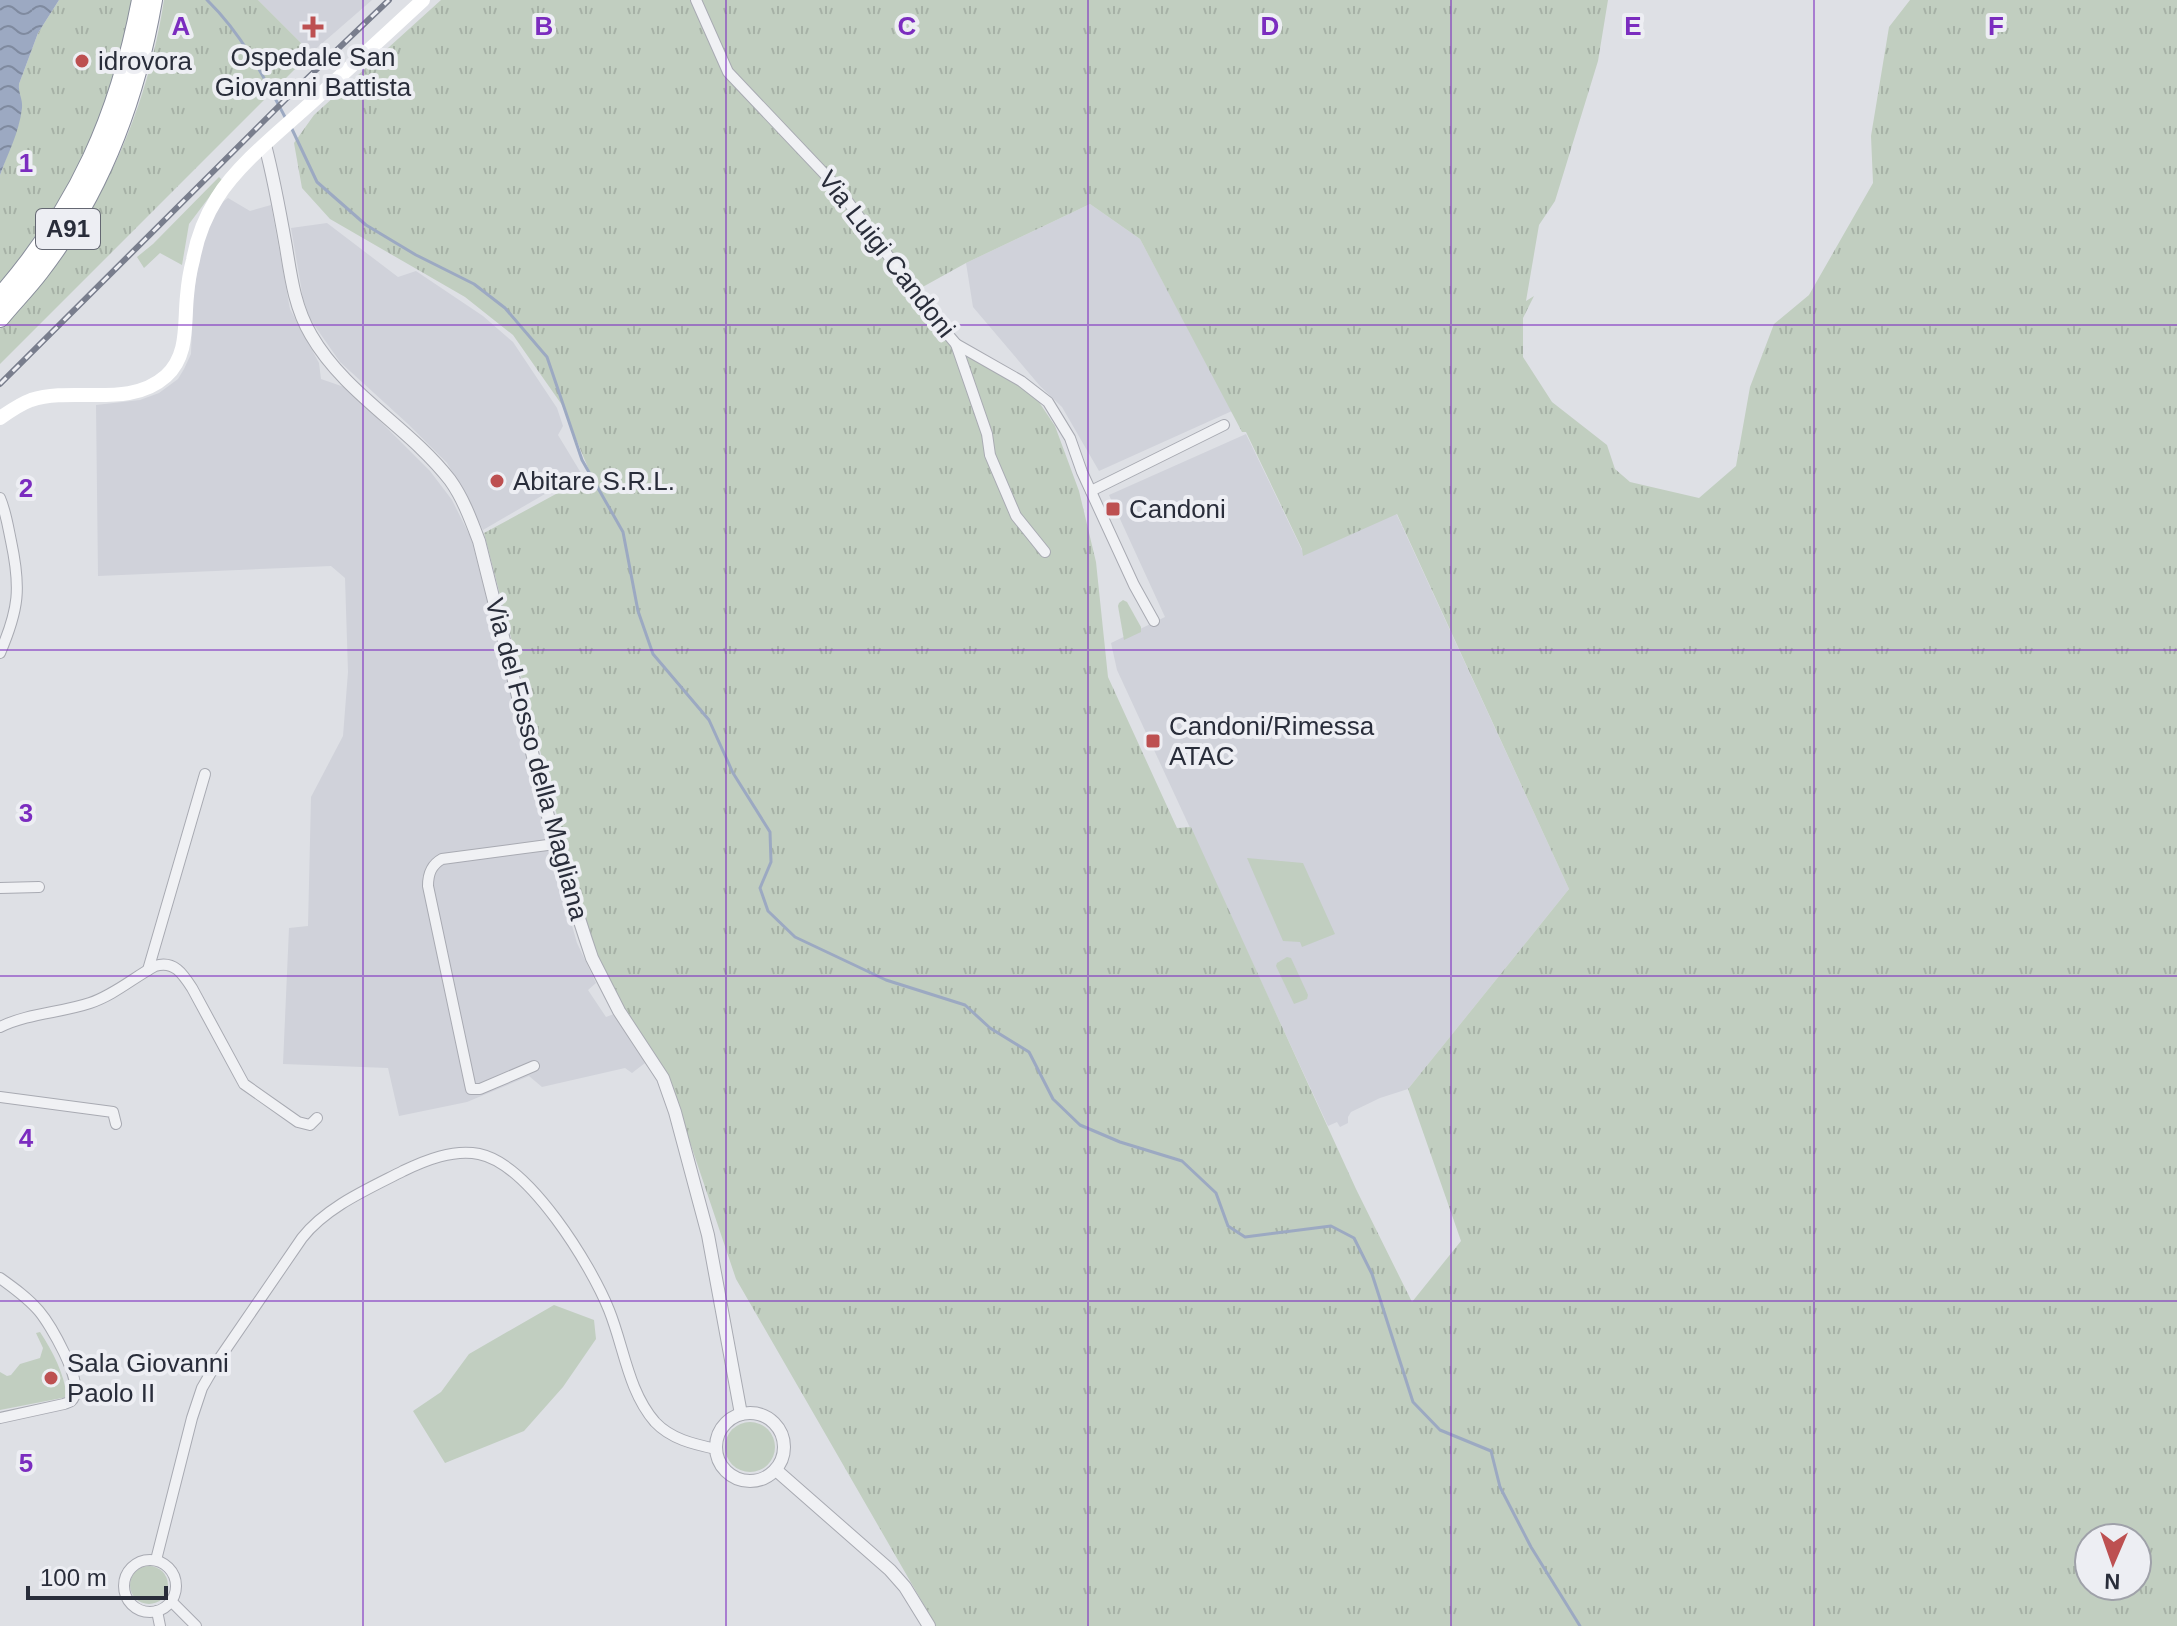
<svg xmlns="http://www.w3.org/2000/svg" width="2177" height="1626" font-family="Helvetica,sans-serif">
<defs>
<pattern id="park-tufts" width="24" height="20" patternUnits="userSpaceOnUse" patternTransform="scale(2)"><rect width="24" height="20" fill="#c1cec0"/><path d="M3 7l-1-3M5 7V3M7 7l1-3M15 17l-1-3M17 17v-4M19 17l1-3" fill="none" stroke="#a6b1a6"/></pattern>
<pattern id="water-waves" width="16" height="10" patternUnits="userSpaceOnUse" patternTransform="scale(2)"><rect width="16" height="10" fill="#9ca9c2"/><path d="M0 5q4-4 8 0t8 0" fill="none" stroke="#7f8a9f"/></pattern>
</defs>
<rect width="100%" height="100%" fill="#dee0e5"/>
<g fill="#d0d2da">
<path d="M258,0H372L311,53Z"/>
<path d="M228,198L250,211L271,205L290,309L319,363L321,379L347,388L430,471L452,500L471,538L554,863L577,943L596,983L588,990L606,1017L614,1014L645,1063L632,1073L625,1068L542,1087L529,1076L467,1102L399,1116L388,1068L283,1064L289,928L308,926L311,797L343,736L348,672L345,578L331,566L98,576L96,405L140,400L159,393L178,379L184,369L191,354L193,298L202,241L216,211L224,201Z"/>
<path d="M1090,204L1140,239L1232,411L1099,471L1062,407L1040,386L973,307L966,263Z"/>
<path d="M327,223L398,277L416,271L483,316L513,342L557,408L563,426L558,435L581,473L483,530L466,495L447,463L408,424L340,362L310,319L303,298L291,228Z"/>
<path d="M1246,434L1302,550L1396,513L1569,889L1408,1089L1380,1098L1351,1112L1348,1117V1123L1340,1127L1337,1122L1328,1126L1117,670L1111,643L1165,617L1109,495Z"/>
</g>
<g fill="#c1cec0">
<path d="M219,177L222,180L189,224L182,265L160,253L144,268L137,257L153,244Z"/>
<path d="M1123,600L1127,602L1141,627V632L1124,640L1118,606L1119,603Z"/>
<path d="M1247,858L1303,863L1335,934L1302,947L1300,942L1283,941Z"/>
<path d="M1287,957L1291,958L1308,995L1307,999L1294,1004L1276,966L1277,963Z"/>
<path d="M554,1305L594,1320L596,1339L563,1387L524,1431L445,1463L413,1411L441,1392L469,1354Z"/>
<path d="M40,1332C53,1352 64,1373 67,1397L0,1410V1372L7,1376L11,1375L20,1364L40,1358L43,1348L36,1333Z"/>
<circle cx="750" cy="1447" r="25"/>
<circle cx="149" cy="1585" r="19"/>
</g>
<g fill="url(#park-tufts)" fill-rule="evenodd">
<path d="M59,0H133L113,82L85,155L60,201L38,236L0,283V175L19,123V84L38,33Z"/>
<path d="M164,0H258L311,53L0,364V329C33,291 66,251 92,207C129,145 153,72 164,0Z"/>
<path d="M441,0H1608L1598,61L1555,201L1539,225L1526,301L1534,296L1523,318V357L1552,402L1607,445L1615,469L1630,482L1699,498L1736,466L1750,387L1774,324L1809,295L1873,183L1871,136L1889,27L1910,0H2177V1626H936L736,1279L673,1092L600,968L586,928L484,533L591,475L562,405L513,335L465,297L330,219L302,188L294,143L314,115ZM1090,204L1140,239L1242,432H1246L1302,549L1303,556L1397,514L1569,889L1408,1089L1461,1241L1412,1302L1356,1189L1191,827L1177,828L1108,677L1096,562L1079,491L1055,426L1037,399L937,328L919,289L966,263ZM2089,1538H2137V1586H2089Z"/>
</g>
<path fill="url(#water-waves)" d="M0,0H59L38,33L19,84C18,93 23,99 22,108C19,133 8,153 0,175Z"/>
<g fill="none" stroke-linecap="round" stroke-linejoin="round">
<g stroke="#9ca9c2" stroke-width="3">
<path d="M207,0C241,33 263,75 285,117"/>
<path d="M291,127L317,182L366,225L416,255L474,284L505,308L547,357L582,460L623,532L638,611L653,654L709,720L733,773L770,832L771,862L760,888L768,911L795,937L886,980L965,1005L990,1028L1029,1052L1053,1099L1080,1125L1120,1142L1182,1161L1216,1193L1228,1226L1245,1237L1331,1226L1354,1238L1372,1274L1413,1402L1440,1430L1491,1451L1500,1487L1531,1547L1580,1626"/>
</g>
<g stroke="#a8aab2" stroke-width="12">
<g id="minor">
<path d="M696,0L728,72L837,187L939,324L956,344L1021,381L1048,402L1070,438L1082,472L1134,585L1154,621"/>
<path d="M956,344L987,434L990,455L1016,516L1045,552"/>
<path d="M1091,491L1224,425"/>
<path d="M0,498C6,512 8,527 11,541C21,588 19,609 0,653"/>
<path d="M0,888L39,887"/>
<path d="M148,970L205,774"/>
<path d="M0,1027C29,1013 60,1013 90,1003C114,995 133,978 155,966C174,960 183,974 192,988L244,1084L298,1122L310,1125L317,1118"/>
<path d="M534,1066L480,1089H471L428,886C428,874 431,865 442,859L555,844"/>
<path d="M0,1097L113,1112L116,1124"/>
<path d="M0,1278C14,1288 28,1298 39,1311C50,1324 83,1380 74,1397C72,1402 69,1402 64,1404L0,1418"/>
<circle cx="150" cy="1586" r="26"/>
<path d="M156,1560L192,1418L202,1388L217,1362L302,1238C326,1207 368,1189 403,1171C426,1160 453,1149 479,1154C529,1164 591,1265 609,1310C624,1347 628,1391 655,1422C671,1439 693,1444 716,1449"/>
<path d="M171,1601L196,1626"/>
<path d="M157,1611L160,1626"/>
</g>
</g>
<g stroke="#a8aab2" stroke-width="14">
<g id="tertiary">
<path d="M265,145C274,179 280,213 286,247C291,278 295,308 311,335C345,394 409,427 450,480C463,498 471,520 479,541L555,844L585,937L592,958L619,1011L663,1078L675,1112L708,1235L741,1414"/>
<circle cx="750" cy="1447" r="34"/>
<path d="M776,1470L890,1570L905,1587L929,1626"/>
</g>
</g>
<g stroke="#878c9a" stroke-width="20">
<g id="motorway">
<path d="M0,297C78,208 119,116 141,0"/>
<path d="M0,318C13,302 28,287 40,271C101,192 136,98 153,0"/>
</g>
</g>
<use href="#minor" stroke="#f0f1f4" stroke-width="10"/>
<use href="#tertiary" stroke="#f0f1f4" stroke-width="12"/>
<path stroke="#fff" stroke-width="14" d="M0,418C10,411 20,404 31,400C75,386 129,409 166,376C189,355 184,324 187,296C188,284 190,271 193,260C197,238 205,217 217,198C236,167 275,135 302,111C343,74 383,37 423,0"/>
<use href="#motorway" stroke="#fff" stroke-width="18"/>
<g stroke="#797e8d" stroke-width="6">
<path id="rail" d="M0,384L295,90L389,0"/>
</g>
<use href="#rail" stroke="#edeef3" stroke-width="3" stroke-dasharray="9" stroke-linecap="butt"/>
</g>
<path fill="none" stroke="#7b2cbf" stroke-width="2" stroke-opacity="0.55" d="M363,0V1626M726,0V1626M1088,0V1626M1451,0V1626M1814,0V1626M0,325H2177M0,650H2177M0,976H2177M0,1301H2177"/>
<g fill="#bd5051" stroke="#edeef3" stroke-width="3">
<path d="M309 15h8v8h8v8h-8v8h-8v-8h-8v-8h8z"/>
<circle cx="82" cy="61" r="8"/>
<circle cx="497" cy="481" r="8"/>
<rect x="1105" y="501" width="16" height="16" rx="4"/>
<rect x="1145" y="733" width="16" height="16" rx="4"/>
<circle cx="51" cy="1378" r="8"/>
</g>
<g text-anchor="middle" stroke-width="8" stroke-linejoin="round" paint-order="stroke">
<rect fill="#edeef3" stroke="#646772" stroke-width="2" x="36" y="209" width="64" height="40" rx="6"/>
<g font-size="24" font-weight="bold" fill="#292d3a">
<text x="68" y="237">A91</text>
</g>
<g font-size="26" fill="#292d3a" stroke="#edeef3" text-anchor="start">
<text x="313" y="66" text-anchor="middle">Ospedale San<tspan x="313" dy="30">Giovanni Battista</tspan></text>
<text x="98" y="70">idrovora</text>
<text x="513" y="490">Abitare S.R.L.</text>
<text x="1129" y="518">Candoni</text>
<text x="1169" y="735">Candoni/Rimessa<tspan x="1169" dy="30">ATAC</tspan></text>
<text x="67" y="1372">Sala Giovanni<tspan x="67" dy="30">Paolo II</tspan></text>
</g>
<g font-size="26" fill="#292d3a" stroke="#edeef3">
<text transform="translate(887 254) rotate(52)" y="9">Via Luigi Candoni</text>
<text transform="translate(537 759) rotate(75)" y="9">Via del Fosso della Magliana</text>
</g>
</g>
<g font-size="26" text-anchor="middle" font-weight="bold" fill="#7b2cbf" stroke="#edeef3" stroke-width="8" stroke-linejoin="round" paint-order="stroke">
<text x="181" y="35">A</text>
<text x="544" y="35">B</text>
<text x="907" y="35">C</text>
<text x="1270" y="35">D</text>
<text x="1633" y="35">E</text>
<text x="1996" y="35">F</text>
<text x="26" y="172">1</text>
<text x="26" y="497">2</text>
<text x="26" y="822">3</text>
<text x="26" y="1147">4</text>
<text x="26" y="1472">5</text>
</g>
<g transform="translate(2113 1562) rotate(182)"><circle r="38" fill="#edeef3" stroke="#9fa1a9" stroke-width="2"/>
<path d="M0-6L14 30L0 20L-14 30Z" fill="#bd5051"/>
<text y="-12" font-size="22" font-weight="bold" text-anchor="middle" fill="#292d3a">N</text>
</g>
<path d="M28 1586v12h138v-12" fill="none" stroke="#292d3a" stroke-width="4"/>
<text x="40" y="1586" font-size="24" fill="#292d3a" stroke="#edeef3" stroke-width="6" paint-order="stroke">100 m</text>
</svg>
